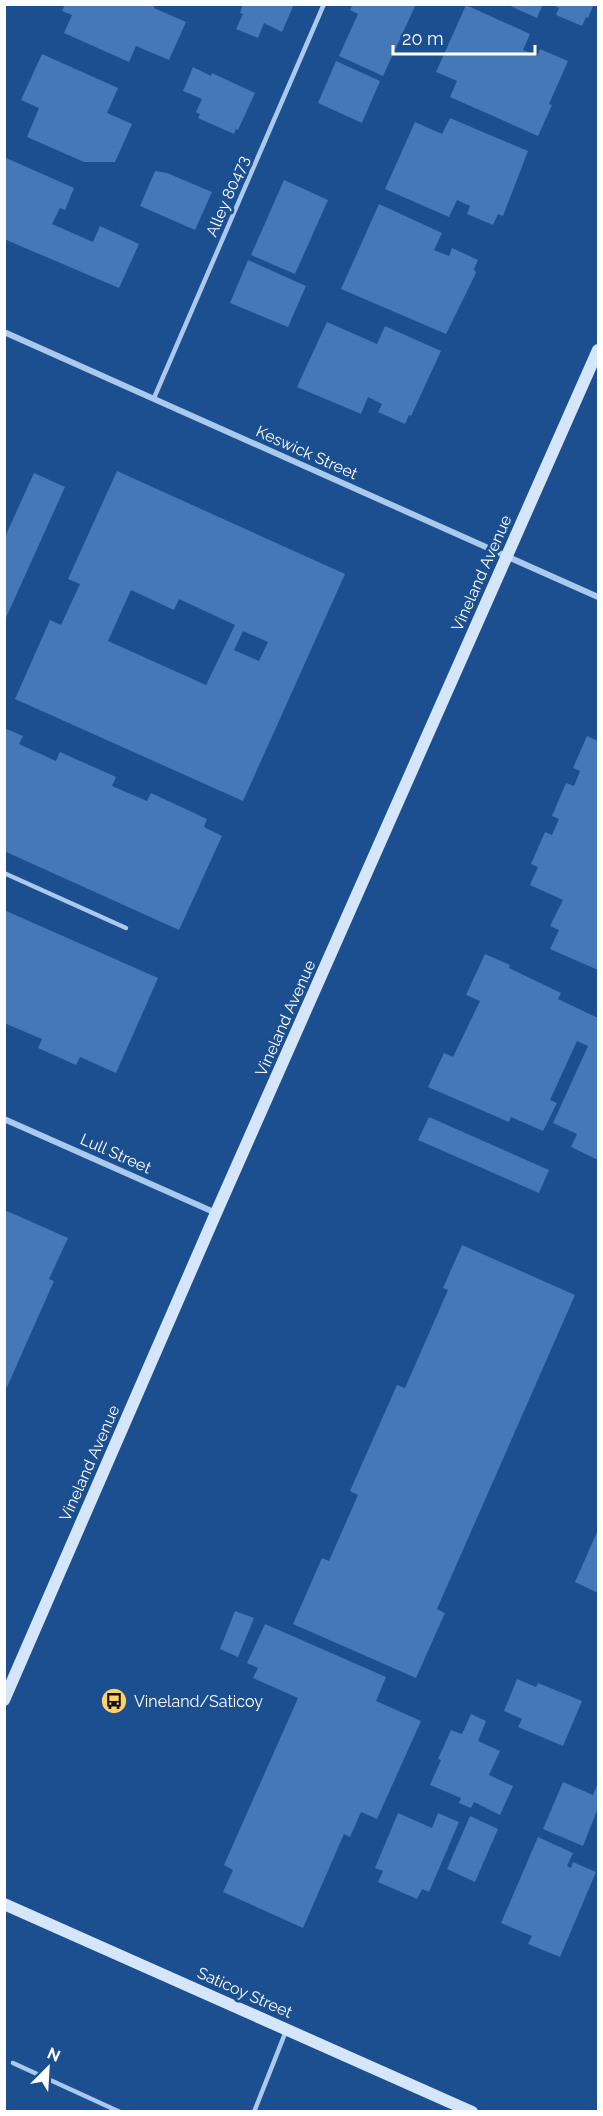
<svg xmlns="http://www.w3.org/2000/svg" width="603" height="2116" font-family="Raleway,sans-serif">
<rect width="100%" height="100%" fill="#1b4f8f"/>
<g fill="#4478b7" fill-rule="evenodd">
<path d="M65,4H155L154,8L186,22L169,60L136,46L129,62L64,33L72,15L62,11Z"/>
<path d="M243,4H294L282,32L264,23L258,38L236,29L243,14L240,13Z"/>
<path d="M353,4H416L383,76L339,56L358,14L350,10Z"/>
<path d="M506,4H543L537,18Z"/>
<path d="M552,4H594L588,18L586,17L582,26L556,15L559,8Z"/>
<path d="M466,5L530,34L523,50L537,56L540,49L568,61L549,104L552,105L538,136L450,97L457,81L436,72Z"/>
<path d="M42,54L118,88L107,113L132,124L115,162H84L27,137L39,108L21,100Z"/>
<path d="M336,61L380,81L362,123L318,103Z"/>
<path d="M193,67L211,76L212,73L255,93L238,130L236,129L234,134L198,118L200,114L196,112L202,99L183,91Z"/>
<path d="M450,118L528,151L503,216L498,214L493,225L467,214L470,206L457,200L449,217L385,189L415,122L442,134Z"/>
<path d="M4,157L74,188L65,210L60,208L52,224L93,242L100,226L139,244L119,288L4,239Z"/>
<path d="M155,171L167,173L212,192L195,230L140,206Z"/>
<path d="M284,180L328,200L295,274L251,255Z"/>
<path d="M379,204L442,233L434,250L449,256L452,248L478,260L474,269L476,273L446,334L341,289Z"/>
<path d="M248,260L306,286L288,327L230,303Z"/>
<path d="M327,322L377,344L385,326L441,351L411,416L409,415L405,424L378,412L382,404L368,397L361,414L297,387Z"/>
<path d="M117,471L345,574L243,801L15,699L50,620L61,625L80,584L68,579ZM131,590L174,610L179,599L235,625L206,685L108,641ZM243,631L268,642L259,661L234,650Z"/>
<path d="M34,473L65,487L4,622V539Z"/>
<path d="M4,728L23,736L19,744L56,761L60,752L116,777L112,786L147,801L151,793L207,819L204,827L222,836L179,930L4,851Z"/>
<path d="M587,736L598,741V970L550,949L559,930L550,926L563,900L530,885L538,867L531,864L545,832L552,835L559,819L552,816L566,783L574,786L580,771L573,768Z"/>
<path d="M4,910L158,978L116,1073L80,1057L76,1065L38,1048L42,1039L4,1023Z"/>
<path d="M485,954L510,965L509,968L561,993L558,999L598,1018V1160L571,1147L577,1134L553,1123L588,1046L577,1041L550,1100L557,1103L543,1131L511,1117L509,1122L428,1087L444,1053L453,1057L480,1001L466,995Z"/>
<path d="M429,1117L549,1170L539,1193L418,1140Z"/>
<path d="M7,1211L68,1238L49,1279L54,1281L7,1387L4,1386V1216Z"/>
<path d="M462,1245L575,1295L437,1609L445,1613L416,1678L293,1624L322,1558L329,1561L358,1495L350,1491L397,1385L405,1388L448,1290L443,1288Z"/>
<path d="M598,1530V1593L575,1582Z"/>
<path d="M235,1611L254,1618L238,1657L220,1649Z"/>
<path d="M265,1624L386,1677L376,1701L421,1721L377,1819L361,1812L350,1837L344,1834L303,1928L223,1892L233,1870L224,1865L298,1698L253,1678L258,1668L247,1663Z"/>
<path d="M517,1679L536,1687L538,1683L582,1701L563,1746L518,1727L522,1719L504,1711Z"/>
<path d="M471,1714L486,1721L478,1741L500,1751L489,1775L513,1786L500,1815L474,1802L471,1808L459,1803L461,1798L430,1785L441,1760L438,1759L451,1730L462,1734Z"/>
<path d="M563,1782L593,1795L598,1783V1808L583,1846L543,1829Z"/>
<path d="M398,1813L432,1828L438,1813L459,1822L429,1892L422,1889L417,1899L378,1882L383,1871L375,1868Z"/>
<path d="M470,1816L498,1829L475,1882L447,1869Z"/>
<path d="M538,1837L573,1853L567,1866L571,1868L573,1862L596,1872L560,1957L528,1944L532,1936L501,1923Z"/>
</g>
<g fill="none" stroke-linecap="round" stroke-linejoin="round">
<g stroke="#a9c9ee" stroke-width="4.5">
<path d="M154,398L324,4"/>
<path d="M4,873L126,928"/>
<path d="M13,2063L120,2112"/>
<path d="M254,2112L286,2031"/>
</g>
<g stroke="#a9c9ee" stroke-width="6">
<path d="M4,332L598,597"/>
<path d="M4,1119L216,1213"/>
</g>
<g stroke="#d6e6fa" stroke-width="12">
<path d="M4,1700L216,1213L598,350"/>
<path d="M4,1904L472,2112"/>
</g>
</g>
<defs>
<g id="bus-disc" transform="scale(1.35)"><circle r="9.5" fill="#ffd166" stroke="#1b4f8f"/><path d="M-5-6H5V4H4V6H2V4H-2V6H-4V4H-5ZM-3.5-4V0h7V-4ZM-3.5 1.2v1.5H-2V1.2ZM2 1.2v1.5H3.5V1.2Z" fill="#111"/></g>
</defs>
<g fill-rule="evenodd">
<use href="#bus-disc" x="114" y="1701"/>
</g>
<g text-anchor="middle" stroke-width="6" stroke-linejoin="round" paint-order="stroke">
<g font-size="16" fill="#fff" stroke="#1b4f8f">
<text transform="translate(227 196) rotate(-67)" y="6">Alley 80473</text>
<text transform="translate(307 452) rotate(24)" y="6">Keswick Street</text>
<text transform="translate(481 573) rotate(-66)" y="6">Vineland Avenue</text>
<text transform="translate(285 1018) rotate(-66)" y="6">Vineland Avenue</text>
<text transform="translate(116 1153) rotate(24)" y="6">Lull Street</text>
<text transform="translate(89 1463) rotate(-66)" y="6">Vineland Avenue</text>
<text transform="translate(245 1992) rotate(24)" y="6">Saticoy Street</text>
</g>
<g font-size="16" fill="#fff" stroke="#1b4f8f" text-anchor="start">
<text x="134" y="1707">Vineland/Saticoy</text>
</g>
</g>
<rect width="603" height="2116" fill="none" stroke="#ffffff" stroke-width="12"/>
<g transform="translate(48 2068) rotate(24)" stroke="#1b4f8f" stroke-width="4.5" paint-order="stroke">
<path d="M0-4.5L10 22L0 15L-10 22Z" fill="#ffffff"/>
<text y="-9" font-size="16" font-weight="bold" text-anchor="middle" fill="#ffffff">N</text>
</g>
<path d="M393 45v9h142v-9" fill="none" stroke="#ffffff" stroke-width="3"/>
<text x="402" y="45" font-size="18" fill="#ffffff" stroke="#1b4f8f" stroke-width="4.5" paint-order="stroke">20 m</text>
</svg>
